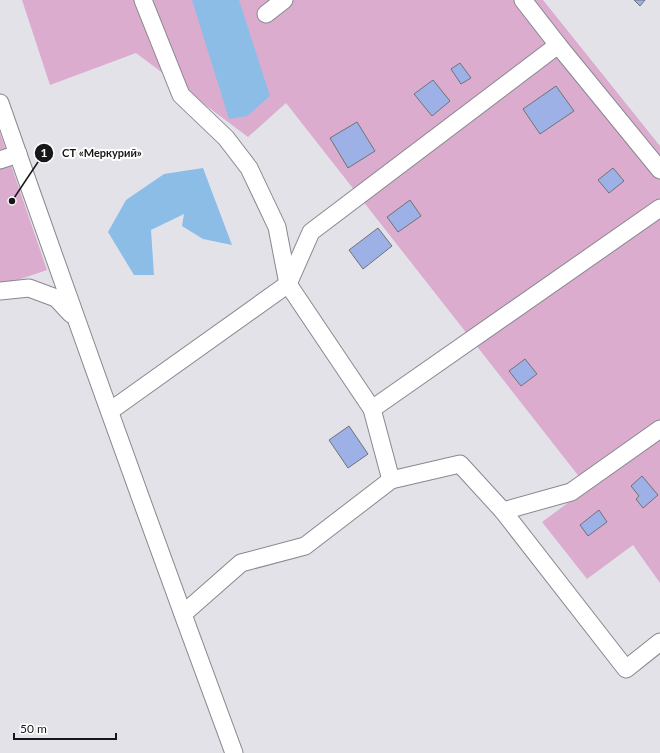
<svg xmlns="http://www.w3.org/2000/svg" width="660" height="753" font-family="Lato,sans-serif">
<rect width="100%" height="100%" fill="#e3e2e9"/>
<g fill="#dbacce">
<path d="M22,0H543L660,146V583L633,545L587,579L542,522L588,488L286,103L248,137L136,53L50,85Z"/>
<path d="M0,133L47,270L0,286Z"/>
</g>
<g fill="#8cbde7">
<path d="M192,0H239L270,96L247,116L229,119Z"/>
<path d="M203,168L232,245L203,239L182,226L184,214L151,230L154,275H134L108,232L126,200L164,174Z"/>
</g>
<g fill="#9db1e6" stroke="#6f7277">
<path d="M634,0H645L640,6Z"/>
<path d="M460,63L471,78L461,84L451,69Z"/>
<path d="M433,80L450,101L432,116L414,94Z"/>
<path d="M556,86L574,111L540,134L523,109Z"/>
<path d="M357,122L375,151L348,168L330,138Z"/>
<path d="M613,168L624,181L609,193L598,180Z"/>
<path d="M410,200L421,216L398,232L387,217Z"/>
<path d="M378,228L392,246L363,269L349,250Z"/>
<path d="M525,359L537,374L521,386L509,371Z"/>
<path d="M349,426L368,454L348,468L329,440Z"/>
<path d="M642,476L658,495L643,508L636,499L639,496L631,486Z"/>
<path d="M599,510L607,522L588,536L580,525Z"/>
</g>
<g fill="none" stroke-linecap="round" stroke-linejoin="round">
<g stroke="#88888e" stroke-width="19">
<g id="minor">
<path d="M143,0L181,95L226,138L249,168L277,227L288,284"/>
<path d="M523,0L558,45L660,170"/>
<path d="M266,14L284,0"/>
<path d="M0,103C76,320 154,537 234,753"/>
<path d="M0,160L18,154"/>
<path d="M288,284L311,232L558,45"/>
<path d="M0,291L29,288L56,298L71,314"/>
<path d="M110,411L288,284L372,409"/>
<path d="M391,480L372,409L660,208"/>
<path d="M503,511L626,669L660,642"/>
<path d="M183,614L241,563L305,546L391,480L460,464L503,511L571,492L660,429"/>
</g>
</g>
<use href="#minor" stroke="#fff" stroke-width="17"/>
</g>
<path fill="none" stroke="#171719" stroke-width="1.5" d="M12 201L44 153"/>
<g fill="#171719" stroke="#fff" stroke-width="1.5">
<circle cx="12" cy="201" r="4"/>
<circle cx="44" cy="153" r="10"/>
</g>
<g font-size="12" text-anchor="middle" font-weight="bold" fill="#fff">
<text x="44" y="157">1</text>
</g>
<g font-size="11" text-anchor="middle" font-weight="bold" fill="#171719" stroke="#fff" stroke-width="4" stroke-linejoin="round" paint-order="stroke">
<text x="102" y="157">СТ «Меркурий»</text>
</g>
<path d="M14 733v6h102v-6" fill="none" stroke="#171719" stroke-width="2"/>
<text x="20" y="733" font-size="12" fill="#171719" stroke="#ffffff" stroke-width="3" paint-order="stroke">50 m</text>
</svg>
